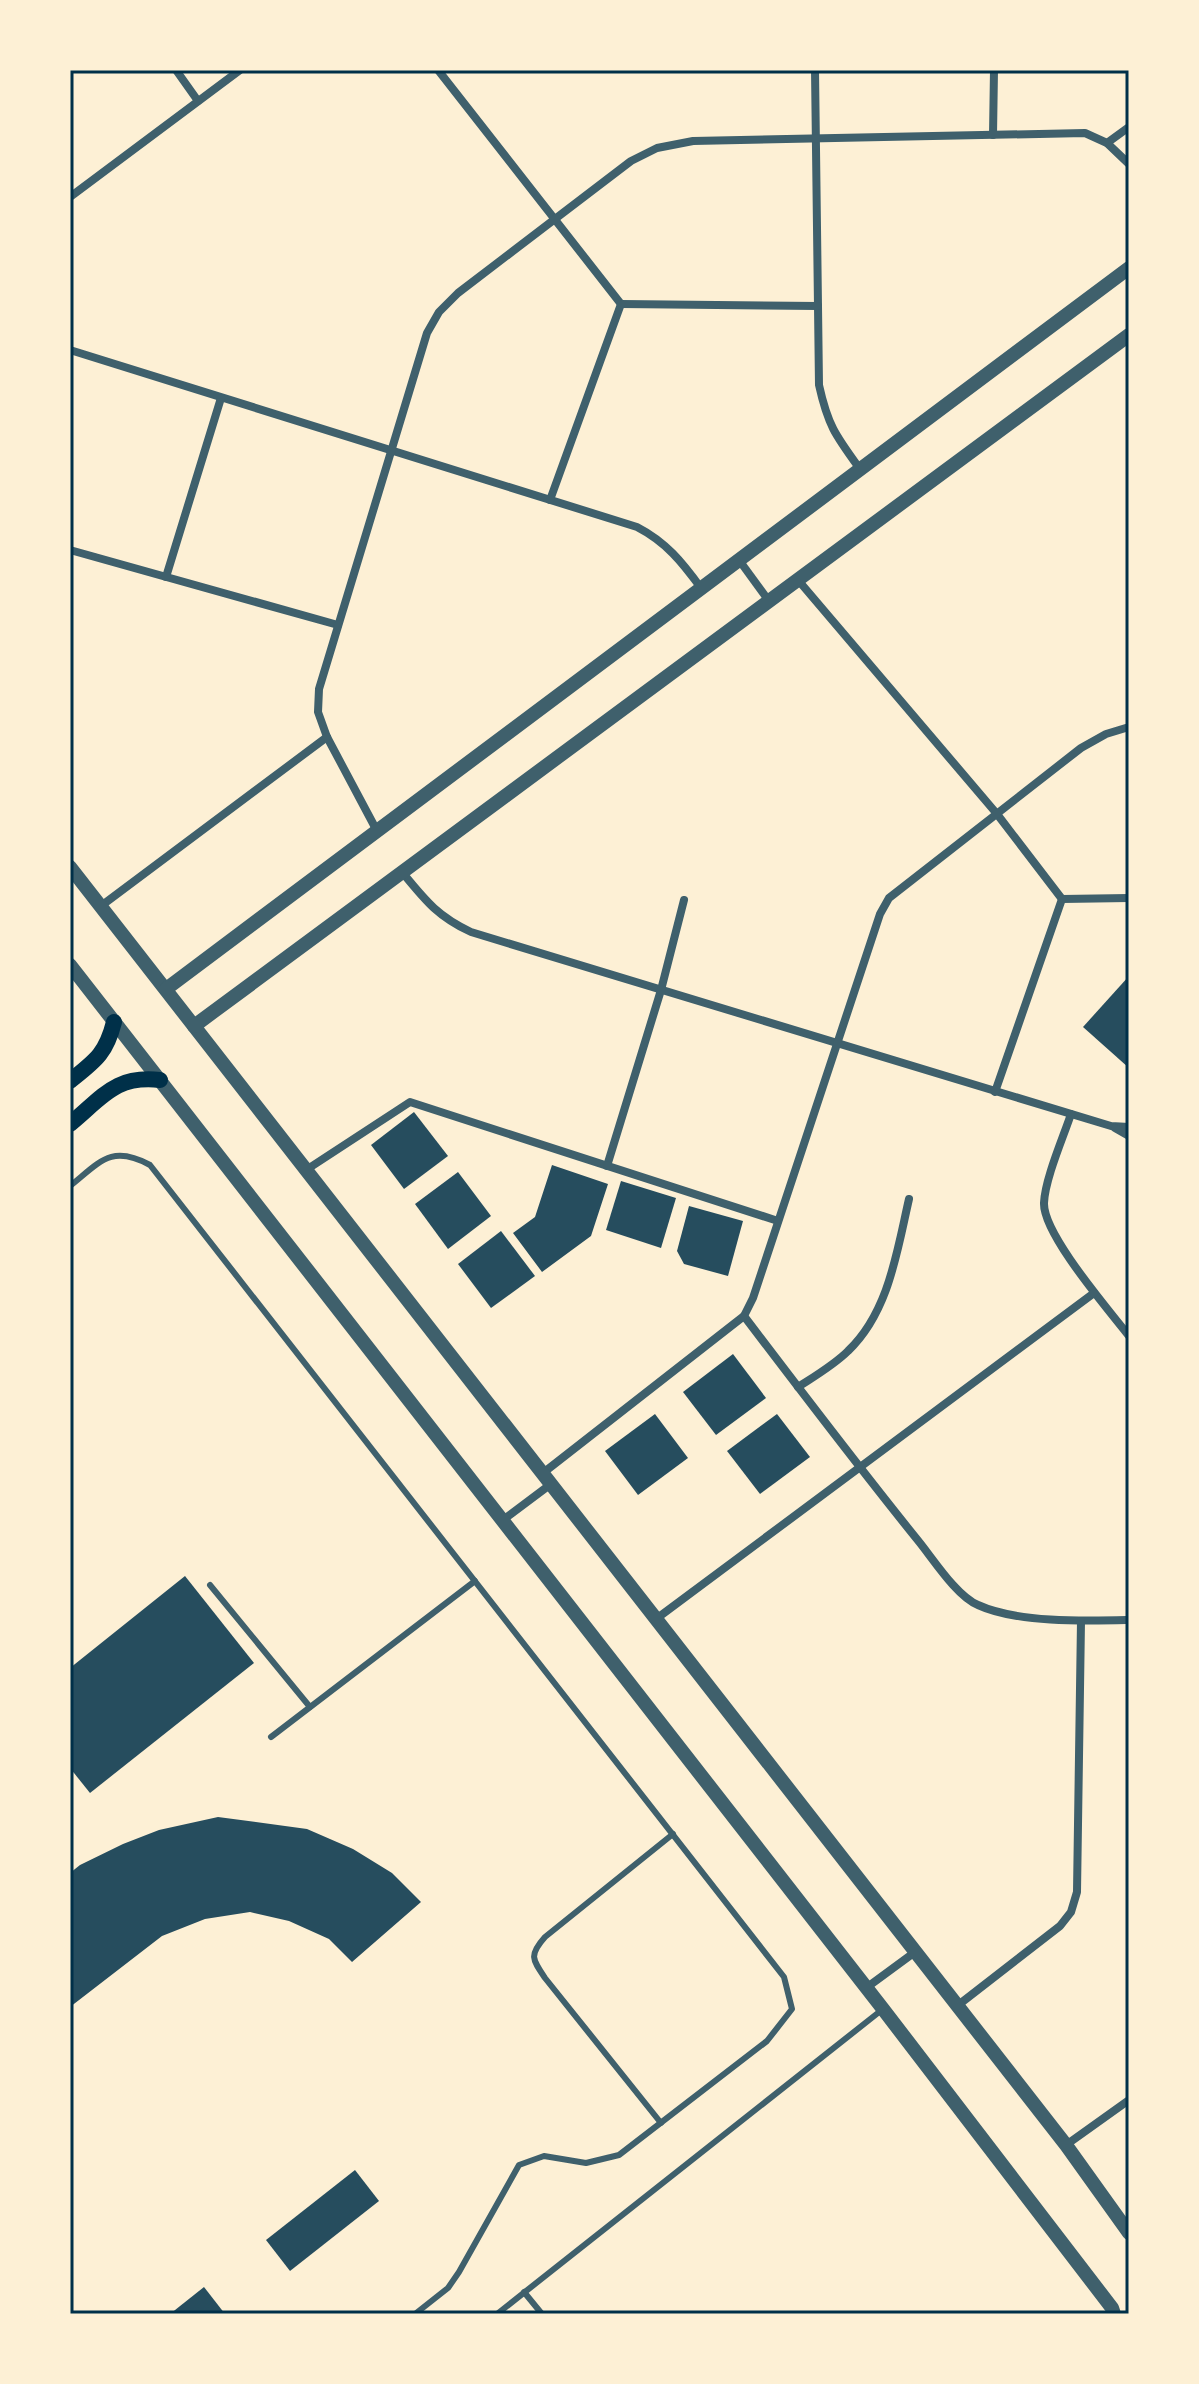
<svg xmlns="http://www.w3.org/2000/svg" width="1199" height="2384" font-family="'Golos Text',sans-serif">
<rect width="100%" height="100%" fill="#fdf0d5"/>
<g fill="#264d5e">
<path d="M1129,976V1068L1083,1027Z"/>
<path d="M414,1112L448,1156L404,1189L371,1145Z"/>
<path d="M552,1165L608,1184L591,1236L542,1272L513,1233L535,1217Z"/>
<path d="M458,1172L491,1216L448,1249L415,1204Z"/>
<path d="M621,1181L676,1198L661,1248L606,1230Z"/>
<path d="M689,1206L743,1221L728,1276L684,1264L677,1251Z"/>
<path d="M501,1231L535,1276L491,1308L458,1264Z"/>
<path d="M733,1354L766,1398L716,1435L683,1392Z"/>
<path d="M655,1414L688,1458L638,1495L605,1451Z"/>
<path d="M777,1414L810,1457L760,1494L727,1451Z"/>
<path d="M185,1576L254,1663L90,1793L70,1768V1668Z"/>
<path d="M218,1817L307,1829L353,1849L392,1873L421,1902L352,1962L329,1939L289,1921L250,1912L205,1919L162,1936L70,2007V1873L80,1865L123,1844L159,1830Z"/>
<path d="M355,2170L379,2201L290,2271L266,2240Z"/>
<path d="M204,2287L225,2314H170Z"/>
</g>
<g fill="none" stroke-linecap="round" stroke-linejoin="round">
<g stroke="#3f606c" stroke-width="6">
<path d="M70,1186C100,1162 111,1144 150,1165L784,1977L792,2009L767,2041L619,2155L586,2163L544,2156L519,2165L459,2272L448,2288L415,2314"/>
<path d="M210,1585L310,1707"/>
<path d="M271,1737L475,1581"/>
<path d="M661,2123L545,1978C532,1959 529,1955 545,1937L673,1834"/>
<path d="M524,2292L542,2314"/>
<path d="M497,2314L883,2009"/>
</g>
<g stroke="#3f606c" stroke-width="8">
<path d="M176,70L198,101"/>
<path d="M438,70L621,304"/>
<path d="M815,70L819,385C828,426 836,436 860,469"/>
<path d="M993,135L994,70"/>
<path d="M1107,143L1129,127"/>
<path d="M70,197L240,70"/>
<path d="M621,304L818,306"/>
<path d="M70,350L637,527C666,542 682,562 701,588"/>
<path d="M550,500L621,304"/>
<path d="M70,550L338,625"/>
<path d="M739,560L769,601"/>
<path d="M166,577L221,398"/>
<path d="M798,580L997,814L1062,899"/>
<path d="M377,831L327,737L318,712L319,689L427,333L439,312L458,293L631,161L657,148L693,141L1085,133L1107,143L1129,164"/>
<path d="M402,872C425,900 437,916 471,932L1111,1126L1129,1127"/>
<path d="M1062,899L1129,898"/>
<path d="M101,906L327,737"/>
<path d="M995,1092L1062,899"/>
<path d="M1071,1114C1063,1138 1045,1179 1044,1203C1043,1234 1108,1309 1129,1336"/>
<path d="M1115,1128L1129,1136"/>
<path d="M607,1166L661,990L684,900"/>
<path d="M306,1170L410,1102L778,1221"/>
<path d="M744,1316C801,1391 857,1465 916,1538C932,1557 956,1596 978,1605C1017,1623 1086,1621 1129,1620"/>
<path d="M798,1387C815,1376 834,1365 848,1351C889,1312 897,1251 909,1199"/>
<path d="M543,1473L744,1316L753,1298L880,914L889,898L1081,748L1106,734L1129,727"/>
<path d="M503,1520L551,1484"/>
<path d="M656,1619L1094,1293"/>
<path d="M866,1988L915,1952"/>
<path d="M957,2006L1060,1926L1071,1912L1077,1892L1081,1621"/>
<path d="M1066,2145L1129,2100"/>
</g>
<g stroke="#3f606c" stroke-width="14">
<path d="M70,867L1066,2145L1129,2233"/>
<path d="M70,965L883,2009L1112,2308L1114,2314"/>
<path d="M166,989L1129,268"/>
<path d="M194,1026L1129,335"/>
</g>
<g stroke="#003049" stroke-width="16">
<path d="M70,1081C95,1061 106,1054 114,1022"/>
<path d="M70,1124C103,1097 115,1075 160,1080"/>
</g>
</g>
<rect width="1199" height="2384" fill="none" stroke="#fdf0d5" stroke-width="144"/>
<rect x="72" y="72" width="1055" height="2240" fill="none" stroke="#003049" stroke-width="3"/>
</svg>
